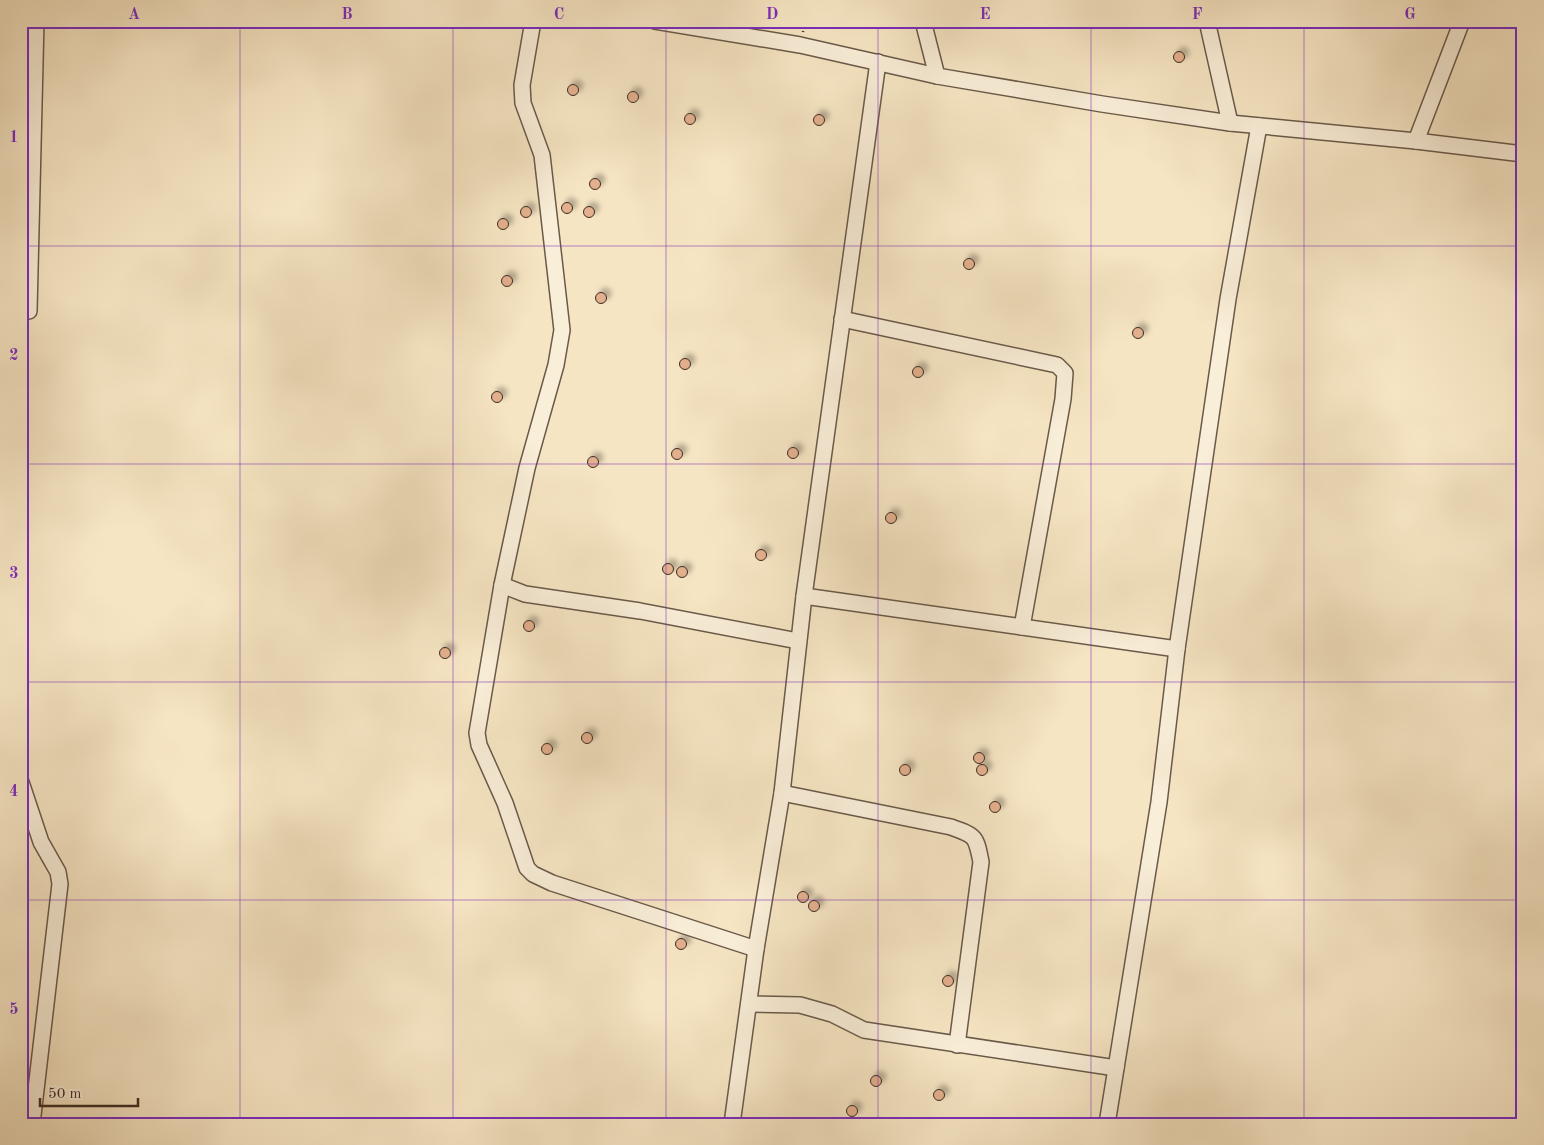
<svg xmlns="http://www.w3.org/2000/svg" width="1544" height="1145" font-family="'Old Standard TT',serif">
<defs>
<filter id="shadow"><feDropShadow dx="4.5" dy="-4.5" stdDeviation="2.5" flood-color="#0004"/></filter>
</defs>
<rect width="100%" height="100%" fill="#f6e5c3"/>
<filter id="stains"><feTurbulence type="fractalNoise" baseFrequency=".004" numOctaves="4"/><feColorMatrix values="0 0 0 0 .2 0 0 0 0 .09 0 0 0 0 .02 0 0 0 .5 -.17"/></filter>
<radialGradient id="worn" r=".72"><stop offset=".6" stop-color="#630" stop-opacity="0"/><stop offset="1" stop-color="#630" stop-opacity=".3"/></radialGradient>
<g fill="#e3b08d" stroke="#3c2c22" filter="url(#shadow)">
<circle cx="1179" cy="57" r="5.5"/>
<circle cx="573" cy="90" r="5.5"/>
<circle cx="633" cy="97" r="5.5"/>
<circle cx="690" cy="119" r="5.5"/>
<circle cx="819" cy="120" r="5.5"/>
<circle cx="595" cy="184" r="5.5"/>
<circle cx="567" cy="208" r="5.5"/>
<circle cx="589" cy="212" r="5.5"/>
<circle cx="526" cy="212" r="5.5"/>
<circle cx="503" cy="224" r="5.5"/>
<circle cx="969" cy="264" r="5.5"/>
<circle cx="507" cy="281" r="5.5"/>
<circle cx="601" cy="298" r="5.5"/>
<circle cx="1138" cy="333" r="5.5"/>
<circle cx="685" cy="364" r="5.5"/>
<circle cx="918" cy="372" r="5.5"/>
<circle cx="497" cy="397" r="5.5"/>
<circle cx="793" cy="453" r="5.5"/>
<circle cx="677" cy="454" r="5.5"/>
<circle cx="593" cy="462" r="5.5"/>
<circle cx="891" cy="518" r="5.5"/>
<circle cx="761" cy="555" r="5.5"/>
<circle cx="668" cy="569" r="5.5"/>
<circle cx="682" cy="572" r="5.5"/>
<circle cx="529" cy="626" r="5.5"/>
<circle cx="445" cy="653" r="5.5"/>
<circle cx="587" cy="738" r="5.5"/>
<circle cx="547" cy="749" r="5.5"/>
<circle cx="979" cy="758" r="5.5"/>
<circle cx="905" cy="770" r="5.5"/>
<circle cx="982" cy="770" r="5.5"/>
<circle cx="995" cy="807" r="5.5"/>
<circle cx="803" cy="897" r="5.5"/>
<circle cx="814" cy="906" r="5.5"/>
<circle cx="681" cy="944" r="5.5"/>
<circle cx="948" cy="981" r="5.5"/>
<circle cx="876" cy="1081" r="5.5"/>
<circle cx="939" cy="1095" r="5.5"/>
<circle cx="852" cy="1111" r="5.5"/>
</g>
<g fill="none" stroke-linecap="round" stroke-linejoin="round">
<g stroke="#6a5a4a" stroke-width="18">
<g id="minor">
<path d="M533,21L522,85L523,103L542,155L562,330L556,365L527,468L502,585L477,733L479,745L505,803L527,868L533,874L552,883L756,949"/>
<path d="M655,21L800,45L937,76L1102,104L1230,123L1416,141L1523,154"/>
<path d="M923,21L937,76"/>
<path d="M1207,21L1230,123"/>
<path d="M1416,141L1462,21"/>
<path d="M29,311L36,21"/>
<path d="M842,319L1057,365L1065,373L1063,399L1022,627"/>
<path d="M502,585L525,594L640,611L798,641"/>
<path d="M804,596L1177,649"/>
<path d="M21,782L41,842L58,872L60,884L32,1124"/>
<path d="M782,793L951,827C976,836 976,836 981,862L957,1045"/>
<path d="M749,1004L800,1005L832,1014L864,1030L1116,1068"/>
<path d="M732,1124L756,949L782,793L804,596L878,62"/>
<path d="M1107,1124L1159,802L1177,649L1228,299L1259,126"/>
</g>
</g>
<path stroke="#3c2c22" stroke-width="2.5" stroke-dasharray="1 2.5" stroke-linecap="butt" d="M803,32L805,21"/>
<use href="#minor" stroke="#f9eed8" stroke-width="15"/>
</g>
<path fill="none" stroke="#7b2cbf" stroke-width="1" stroke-opacity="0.55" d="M240,21V1124M453,21V1124M666,21V1124M878,21V1124M1091,21V1124M1304,21V1124M21,246H1523M21,464H1523M21,682H1523M21,900H1523"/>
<rect width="1544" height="1145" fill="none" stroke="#f6e5c3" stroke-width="55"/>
<path d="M40 1098v8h98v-8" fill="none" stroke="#3c2c22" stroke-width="2.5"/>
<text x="48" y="1098" font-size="15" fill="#3c2c22" stroke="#f9eed8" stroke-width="4" paint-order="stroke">50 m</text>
<rect x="28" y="28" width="1488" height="1090" fill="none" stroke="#7b2cbf" stroke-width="2"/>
<g font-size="16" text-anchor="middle" font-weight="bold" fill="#7b2cbf">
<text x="134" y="19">A</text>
<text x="347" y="19">B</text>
<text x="559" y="19">C</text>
<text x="772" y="19">D</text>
<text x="985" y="19">E</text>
<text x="1197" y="19">F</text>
<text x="1410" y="19">G</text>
<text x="14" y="142">1</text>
<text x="14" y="360">2</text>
<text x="14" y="578">3</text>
<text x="14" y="796">4</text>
<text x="14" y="1014">5</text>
</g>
<rect width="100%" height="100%" filter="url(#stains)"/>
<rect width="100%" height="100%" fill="url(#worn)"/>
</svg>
